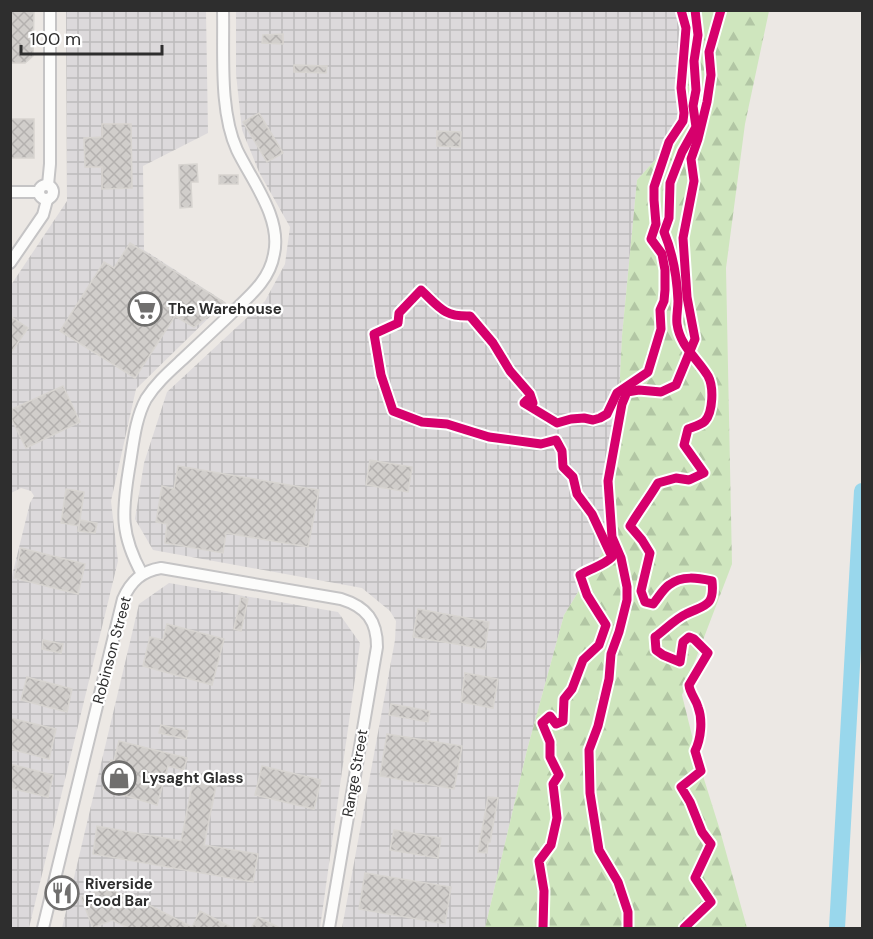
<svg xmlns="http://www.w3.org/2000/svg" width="873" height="939" font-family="'DM Sans',sans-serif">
<defs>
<pattern id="industrial-grid" width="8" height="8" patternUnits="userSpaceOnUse" patternTransform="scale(1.5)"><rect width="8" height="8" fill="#dcd9db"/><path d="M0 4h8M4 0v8" fill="none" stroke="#bdbbbc"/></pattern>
<pattern id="forest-firs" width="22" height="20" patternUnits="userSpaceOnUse" patternTransform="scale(1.5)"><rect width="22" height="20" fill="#cfe6be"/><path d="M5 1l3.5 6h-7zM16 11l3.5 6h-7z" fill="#b2c6a4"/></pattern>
<pattern id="building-cross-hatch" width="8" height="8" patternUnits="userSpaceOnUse" patternTransform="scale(1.5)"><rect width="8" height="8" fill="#d1cecb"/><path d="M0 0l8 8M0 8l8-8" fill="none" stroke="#b4b1af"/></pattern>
</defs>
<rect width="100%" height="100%" fill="#ece8e4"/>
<g fill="url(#industrial-grid)">
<path d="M66,11H206L208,133L143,166L144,250L225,302L136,389L111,501L118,561L29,928H11L10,584L30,503L34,496L31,491L21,488L11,493V285L67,201Z"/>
<path d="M236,11H687L683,89L674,139L637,180L622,336L612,537L564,615L527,750L485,928H342L395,640L396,621L390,611L362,588L153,550L135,519L144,463L167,392L265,301L285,264L290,227L259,172L242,130L236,74Z"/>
<path d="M169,583L338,612L360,643L320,928H62L139,604Z"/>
</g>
<path fill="url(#forest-firs)" d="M687,11H769L745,124L726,268L732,564L682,695L698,760L719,827L747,928H485L527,750L564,615L612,537L622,336L637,180L674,139L683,89Z"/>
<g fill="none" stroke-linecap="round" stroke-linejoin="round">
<path stroke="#99d7ec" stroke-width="16" d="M837,928L862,491"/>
</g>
<g fill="url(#building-cross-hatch)" stroke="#d7d4d0" stroke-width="1.5">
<path d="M10,10H34L33,56L25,63H10Z"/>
<path d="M283,34V44L262,43L263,35Z"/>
<path d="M294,65L327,66L326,73L294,72Z"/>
<path d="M259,113L283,153L267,162L243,122Z"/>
<rect x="10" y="119" width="24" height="39"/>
<path d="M102,124H131L132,188L102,189V167H85L84,138L102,137Z"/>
<path d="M437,131L461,132L460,147L437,146Z"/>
<path d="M197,164L198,182H191L192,207L180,208L179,165Z"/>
<rect x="219" y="175" width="19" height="9"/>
<path d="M130,243L225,303L194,327L175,316L135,378L60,331L104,262L114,268Z"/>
<path d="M10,316L28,328L10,354Z"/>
<path d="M63,386L80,422L26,448L10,416V410Z"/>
<path d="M370,460L412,467L408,492L366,485Z"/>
<path d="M178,466L319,490L308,547L226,533L223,553L165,543L167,524L156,522L162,486L174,489Z"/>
<path d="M66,489L84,492L79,526L61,523Z"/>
<path d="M80,520L97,523L95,533L78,531Z"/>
<path d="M21,548L85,564L78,594L14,578Z"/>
<path d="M241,597L248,599L241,631L234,629Z"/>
<path d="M418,609L489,622L485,649L413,637Z"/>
<path d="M167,624L224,639L212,685L143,666L150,637L163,640Z"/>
<path d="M43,640L63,644L61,653L42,649Z"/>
<path d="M465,673L498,679L493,708L461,702Z"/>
<path d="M27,677L72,689L67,712L21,700Z"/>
<path d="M391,704L430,711L428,722L389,715Z"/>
<path d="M10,718L56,729L49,759L10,749Z"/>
<path d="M161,725L188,731L186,739L159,733Z"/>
<path d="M387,734L462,746L454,789L380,776Z"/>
<path d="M119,741L187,758L184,770L168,766L157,805L103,789L111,760L114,761Z"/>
<path d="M10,764L53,775L48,797L10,788Z"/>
<path d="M262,766L321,780L314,809L255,795Z"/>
<path d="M193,781L216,786L204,845L258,854L253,882L93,854L97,826L181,841Z"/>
<path d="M488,797L498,798L490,842H488L487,853L478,852Z"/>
<path d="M394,830L441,838L438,858L390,850Z"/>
<path d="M365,873L451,887L445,924L359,909Z"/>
<path d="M106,888L107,892L113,890L143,906L145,903L192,927L200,911L233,928H128L112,920L93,928L81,897Z"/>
<path d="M258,917L280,928H251Z"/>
</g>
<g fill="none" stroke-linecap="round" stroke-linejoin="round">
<g stroke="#c5c4c5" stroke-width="14">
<g id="minor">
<circle cx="46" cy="192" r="7"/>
<path d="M48,185L50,164V10"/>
<path d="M10,192H39"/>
<path d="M10,263L43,215L47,200"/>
<path d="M142,574C120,534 122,512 129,469C133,446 135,419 146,399C156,383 170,371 183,359C201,342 218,326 236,309C253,293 270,278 274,254C282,218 252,181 237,150C219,111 224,53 223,10"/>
<path d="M43,928L123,599C131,581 142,571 161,568L341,599C367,607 377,621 377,647L329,928"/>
</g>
</g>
<use href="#minor" stroke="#fcfcfb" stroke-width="10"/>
<g stroke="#fff" stroke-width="13">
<g id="cycleway">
<path d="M543,928L544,891L539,861L551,845L557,818L553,784L559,775L550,757V742L542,723L550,716L556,724L563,721L564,699L572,689L583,660L599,645L606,625L587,595L580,575C591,568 603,566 612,557L592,514L577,494L573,477L563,467L562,451L556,440L541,444L489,437L447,424L422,422L393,411L381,375L374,334L398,323L399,313L421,290C439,307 444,317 470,316L493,343L510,371L530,394L533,403L527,400L524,403L557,423L571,419L584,418L593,420L600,418L607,414L617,393L648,372L661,329L660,310L664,301L665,290V270L662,254L651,239L656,224L654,200V187L669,142L683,121L684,113L681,88L686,28L681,10"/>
<path d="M628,928V912L618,882L599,850L590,793L589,750L598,726L609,679L611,654L619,632L627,600V587L621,558L612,537L608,481L622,404L627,392L639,390L661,392L676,385L695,339L687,297L683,238L694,181L691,159L698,139L707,102L711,75L709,52L721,10"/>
<path d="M684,928L711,902L695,878L711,844L702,832L690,802L681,787L701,771L695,751C701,739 703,720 698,707C696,699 690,694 689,685L708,653L694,639L689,637L683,642L680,662L663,655L656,650L655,637C665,630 675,619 686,614C704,605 715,607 712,581C698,578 682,575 669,585C663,589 658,598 653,604L645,602L641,591L650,553L642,540L630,526C639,511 649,498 658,483L676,478L689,480L704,473L684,445L688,429C693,427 701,425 705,421C713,412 714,387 708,376C697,358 680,346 677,324C676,317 678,309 678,301C677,277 673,254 664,232L669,218L670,183L682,152L696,127L693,106L696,90L694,61L698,35L695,10"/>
</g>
</g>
<use href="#cycleway" stroke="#d6006c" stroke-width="9"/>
</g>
<defs>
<g id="supermarket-ring" transform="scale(1.725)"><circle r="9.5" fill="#fff" stroke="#706f6e" stroke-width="1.5"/><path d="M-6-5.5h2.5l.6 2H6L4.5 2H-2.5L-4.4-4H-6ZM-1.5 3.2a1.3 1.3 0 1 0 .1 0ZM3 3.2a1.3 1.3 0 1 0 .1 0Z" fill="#706f6e"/></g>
<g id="shop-ring" transform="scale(1.725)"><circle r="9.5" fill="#fff" stroke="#706f6e" stroke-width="1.5"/><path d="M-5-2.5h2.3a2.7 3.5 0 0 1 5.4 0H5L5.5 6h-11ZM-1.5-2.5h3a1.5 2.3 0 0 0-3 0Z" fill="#706f6e"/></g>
<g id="restaurant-ring" transform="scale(1.725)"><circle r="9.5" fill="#fff" stroke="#706f6e" stroke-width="1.5"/><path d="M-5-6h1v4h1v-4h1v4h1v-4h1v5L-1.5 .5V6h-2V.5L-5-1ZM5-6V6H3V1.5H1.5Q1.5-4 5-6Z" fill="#706f6e"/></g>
</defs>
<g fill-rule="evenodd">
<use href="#supermarket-ring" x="145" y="309"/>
<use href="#shop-ring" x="119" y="778"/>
<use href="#restaurant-ring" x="62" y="893"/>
</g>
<g text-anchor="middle" stroke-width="4.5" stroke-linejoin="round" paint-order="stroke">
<g font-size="15" font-weight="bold" fill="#2e2e2e" stroke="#fff" text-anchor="start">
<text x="168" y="314">The Warehouse</text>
<text x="142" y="783">Lysaght Glass</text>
<text x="85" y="889">Riverside<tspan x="85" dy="17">Food Bar</tspan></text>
</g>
<g font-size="15" fill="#2e2e2e" stroke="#fff">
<text transform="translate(112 650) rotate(-75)" y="5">Robinson Street</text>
<text transform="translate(355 773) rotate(-80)" y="5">Range Street</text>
</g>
</g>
<rect width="873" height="939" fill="none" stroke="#2e2e2e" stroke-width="24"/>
<path d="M21 45v9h141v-9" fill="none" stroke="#2e2e2e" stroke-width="3"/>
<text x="30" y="45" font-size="18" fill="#2e2e2e" stroke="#ffffff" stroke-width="4.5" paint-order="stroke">100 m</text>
</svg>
